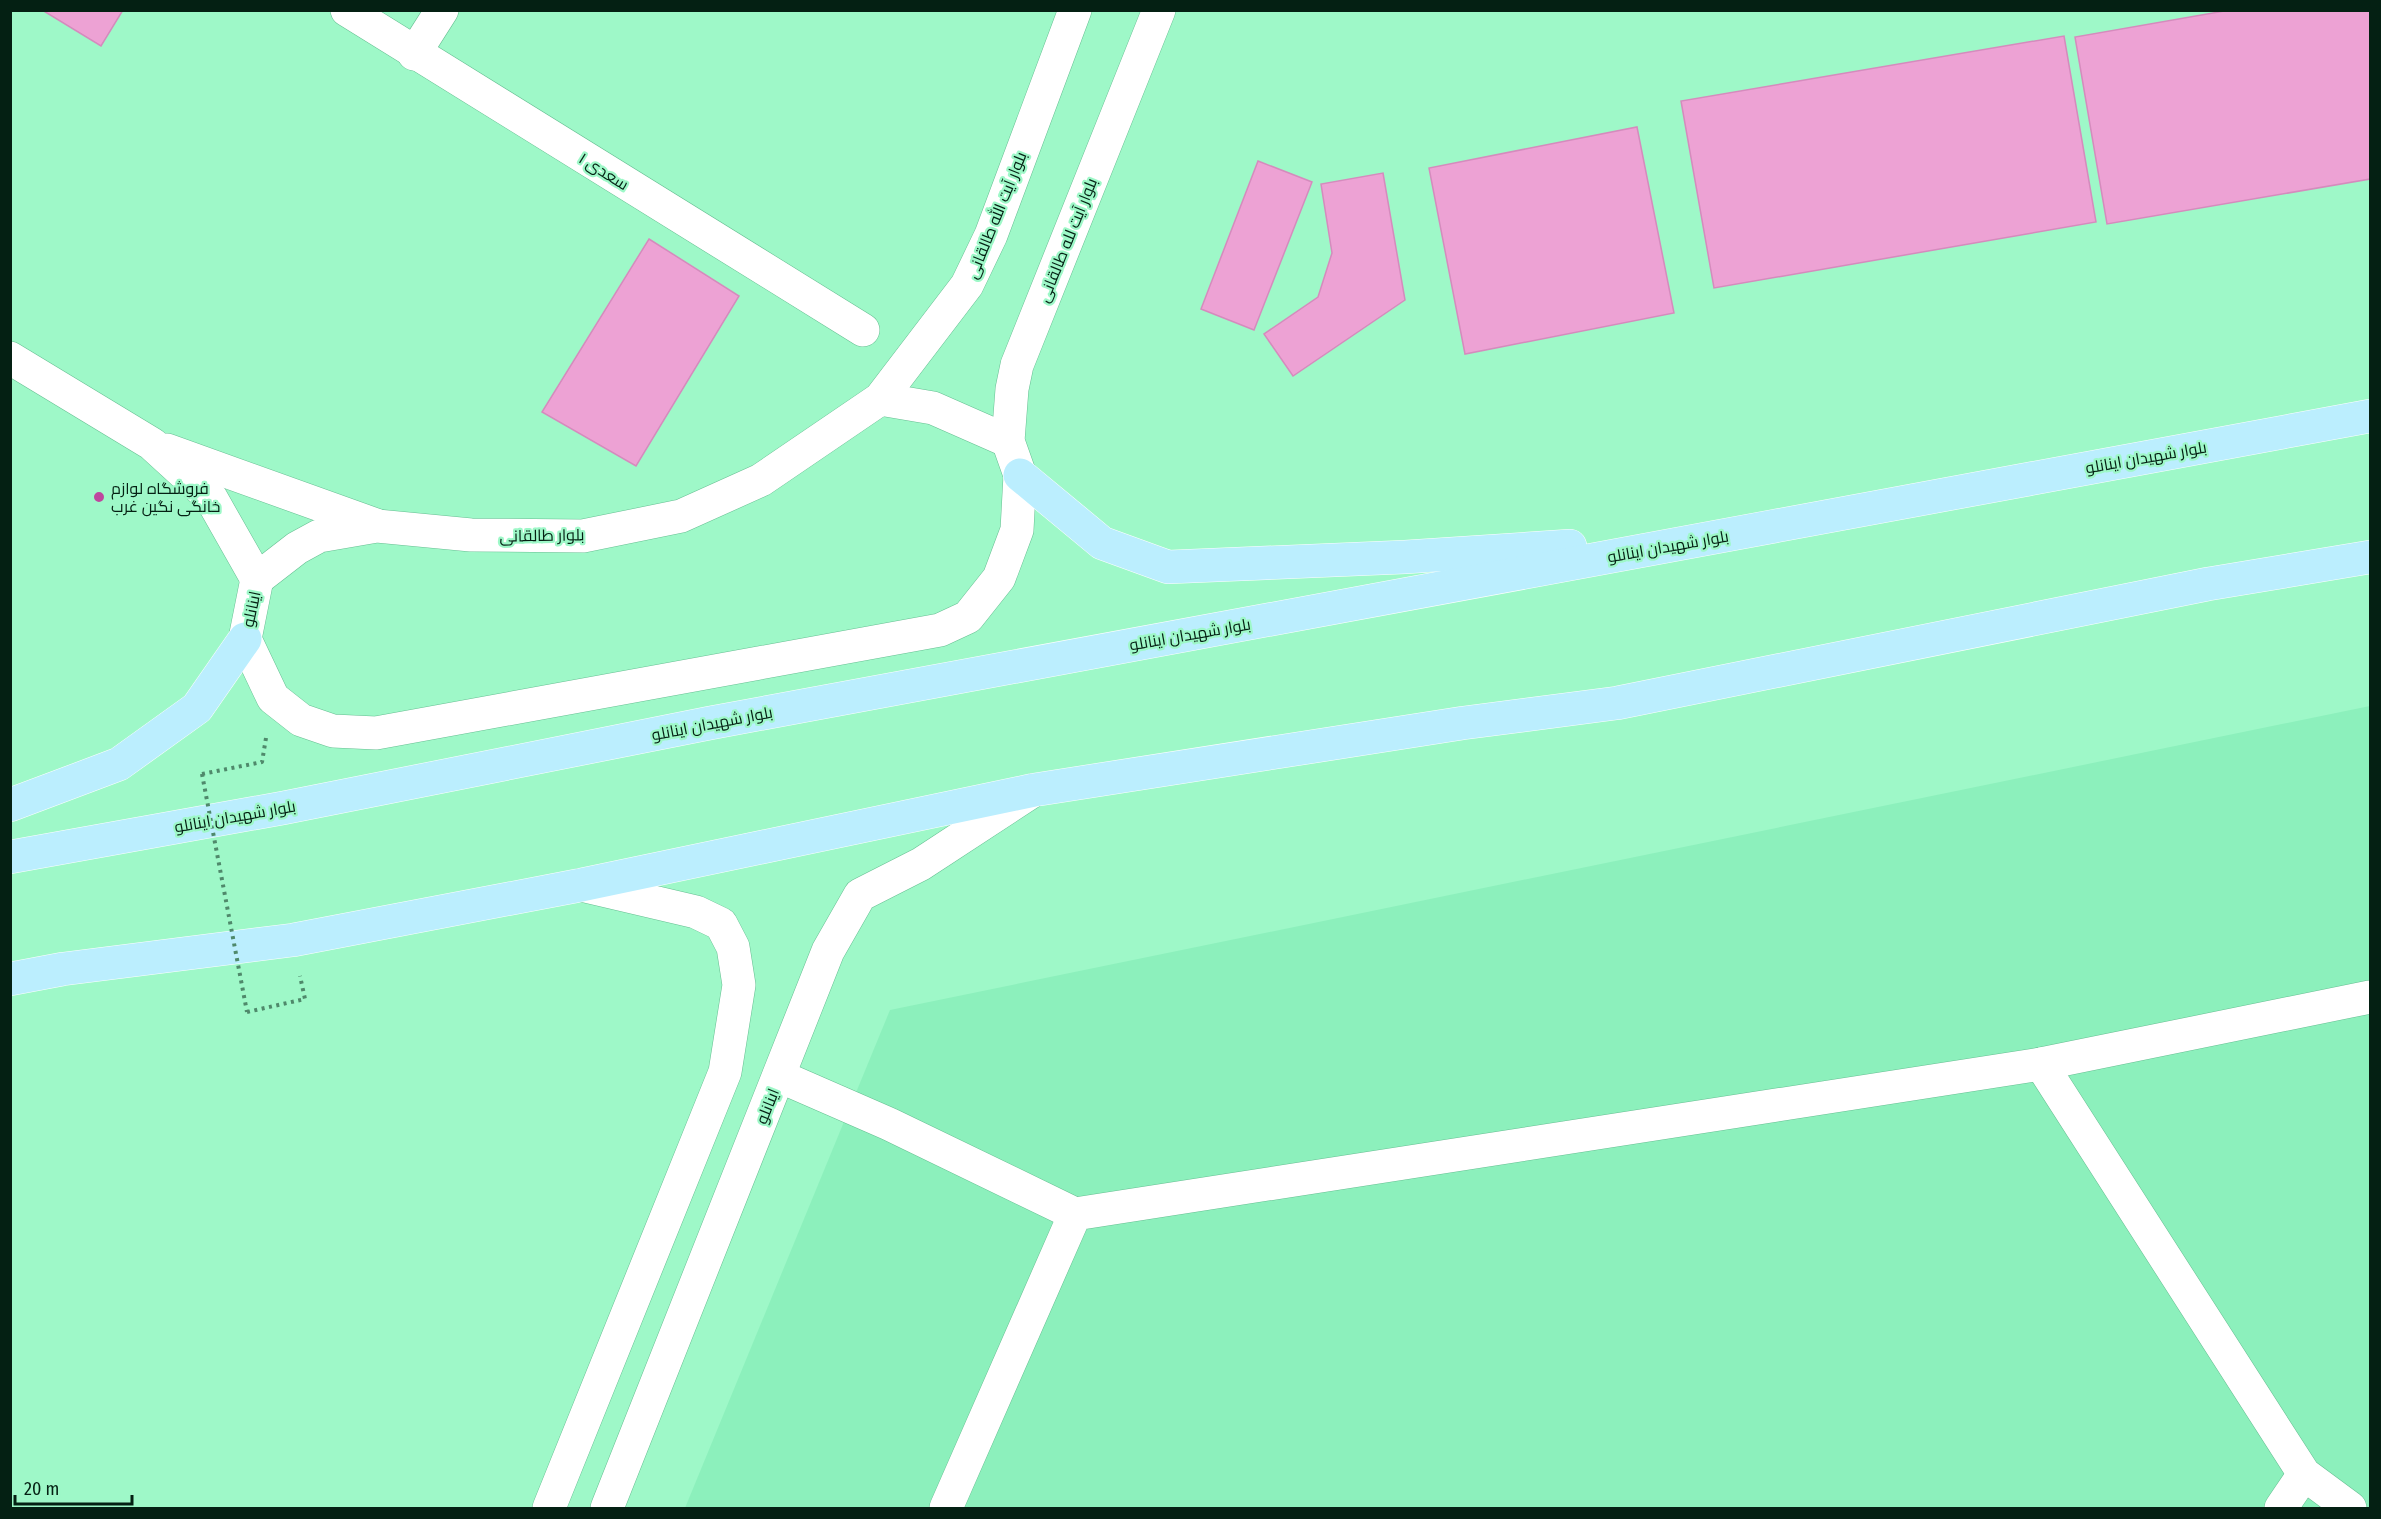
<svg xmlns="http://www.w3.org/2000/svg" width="2381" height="1519" font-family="'Fira Sans Condensed',Cairo,sans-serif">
<rect width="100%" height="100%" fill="#9ef8c8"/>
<path fill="#8cf0bc" d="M2370,706V1508H685L890,1010Z"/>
<g fill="#eda2d4" stroke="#d58bbd" stroke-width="1.5">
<path d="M42,10H123L101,46Z"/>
<path d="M2230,10H2370V179L2107,224L2075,37Z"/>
<path d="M2064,36L2096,222L1714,288L1681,101Z"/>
<path d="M1637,127L1674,313L1465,354L1429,168Z"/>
<path d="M1258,161L1312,182L1254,330L1201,309Z"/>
<path d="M1383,173L1405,300L1293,376L1264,334L1318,297L1332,253L1321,184Z"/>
<path d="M649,239L739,296L636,466L542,412Z"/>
</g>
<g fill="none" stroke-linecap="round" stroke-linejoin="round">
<g stroke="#66bf92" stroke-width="34">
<g id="minor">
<path d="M347,10L863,330"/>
<path d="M414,54L442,10"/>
<path d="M10,358L152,444L211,498L257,579"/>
<path d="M880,399L933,408L1008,441"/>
<path d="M167,450L376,525"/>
<path d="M257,579L245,639L273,698L301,720L333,731L376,733L940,630L968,617L999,578L1017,530L1020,475L1008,441L1012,389L1017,365L1159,10"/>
<path d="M257,579L297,548L319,536L377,526L471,535L583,536L681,516L761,480L880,399L967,285L991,235L1075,10"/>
<path d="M2041,1064L2304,1474L2350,1508"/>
<path d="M779,1076L889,1124L1075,1214"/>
<path d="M549,1508L725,1072L739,985L733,947L721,924L696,912L581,885"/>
<path d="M607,1508L828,951L860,895L921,864L1034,790"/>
<path d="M946,1508L1075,1214L2041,1064L2370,997"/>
<path d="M2281,1508L2304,1474"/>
</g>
</g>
<g stroke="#fff" stroke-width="34">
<g id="major">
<path d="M1020,475L1102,543L1168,567L1405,557L1570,546"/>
<path d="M10,805L119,764L197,708L245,639"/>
<path d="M10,857L283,808L710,723L2370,416"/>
<path d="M10,979L63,969L293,940L581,885L1034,790L1463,723L1617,703L2208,584L2370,557"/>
</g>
</g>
<g stroke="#4f896b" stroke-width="4" stroke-dasharray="3 4.5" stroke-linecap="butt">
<path d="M202,774L262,762L266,738"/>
<path d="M247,1012L305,999L300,976"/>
</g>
<use href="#minor" stroke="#fff" stroke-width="33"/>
<use href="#major" stroke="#bbeefe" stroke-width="33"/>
<path stroke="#4f896b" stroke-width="4" stroke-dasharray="3 4.5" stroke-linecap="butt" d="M202,774L247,1012"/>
</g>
<circle fill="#be479e" stroke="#9ef8c8" stroke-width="2" cx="99" cy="497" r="6"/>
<g text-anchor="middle" stroke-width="4.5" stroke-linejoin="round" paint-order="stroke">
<g font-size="16" fill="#042013" stroke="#9ef8c8">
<text transform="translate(604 171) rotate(32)" y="6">سعدی ۱</text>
<text transform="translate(996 215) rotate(-68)" y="6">بلوار آیت الله طالقانی</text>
<text transform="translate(1067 240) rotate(-68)" y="6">بلوار آیت لله طالقانی</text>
<text transform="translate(2146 457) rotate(-10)" y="6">بلوار شهیدان اینانلو</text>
<text transform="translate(542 535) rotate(-1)" y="6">بلوار طالقانی</text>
<text transform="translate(1668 546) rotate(-10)" y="6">بلوار شهیدان اینانلو</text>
<text transform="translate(251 609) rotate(-78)" y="6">اینانلو</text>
<text transform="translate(1190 634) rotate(-10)" y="6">بلوار شهیدان اینانلو</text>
<text transform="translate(712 723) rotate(-11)" y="6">بلوار شهیدان اینانلو</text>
<text transform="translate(235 816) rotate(-10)" y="6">بلوار شهیدان اینانلو</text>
<text transform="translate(767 1106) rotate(-68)" y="6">اینانلو</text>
</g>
<g font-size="16" fill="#042013" stroke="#9ef8c8" text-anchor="start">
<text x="111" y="494">فروشگاه لوازم<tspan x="111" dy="18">خانگی نگین غرب</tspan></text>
</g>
</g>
<rect width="2381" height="1519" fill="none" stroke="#042013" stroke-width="24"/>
<path d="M15 1495v9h117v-9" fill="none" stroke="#042013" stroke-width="3"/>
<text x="24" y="1495" font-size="18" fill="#042013" stroke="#9ef8c8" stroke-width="4.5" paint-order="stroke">20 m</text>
</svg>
